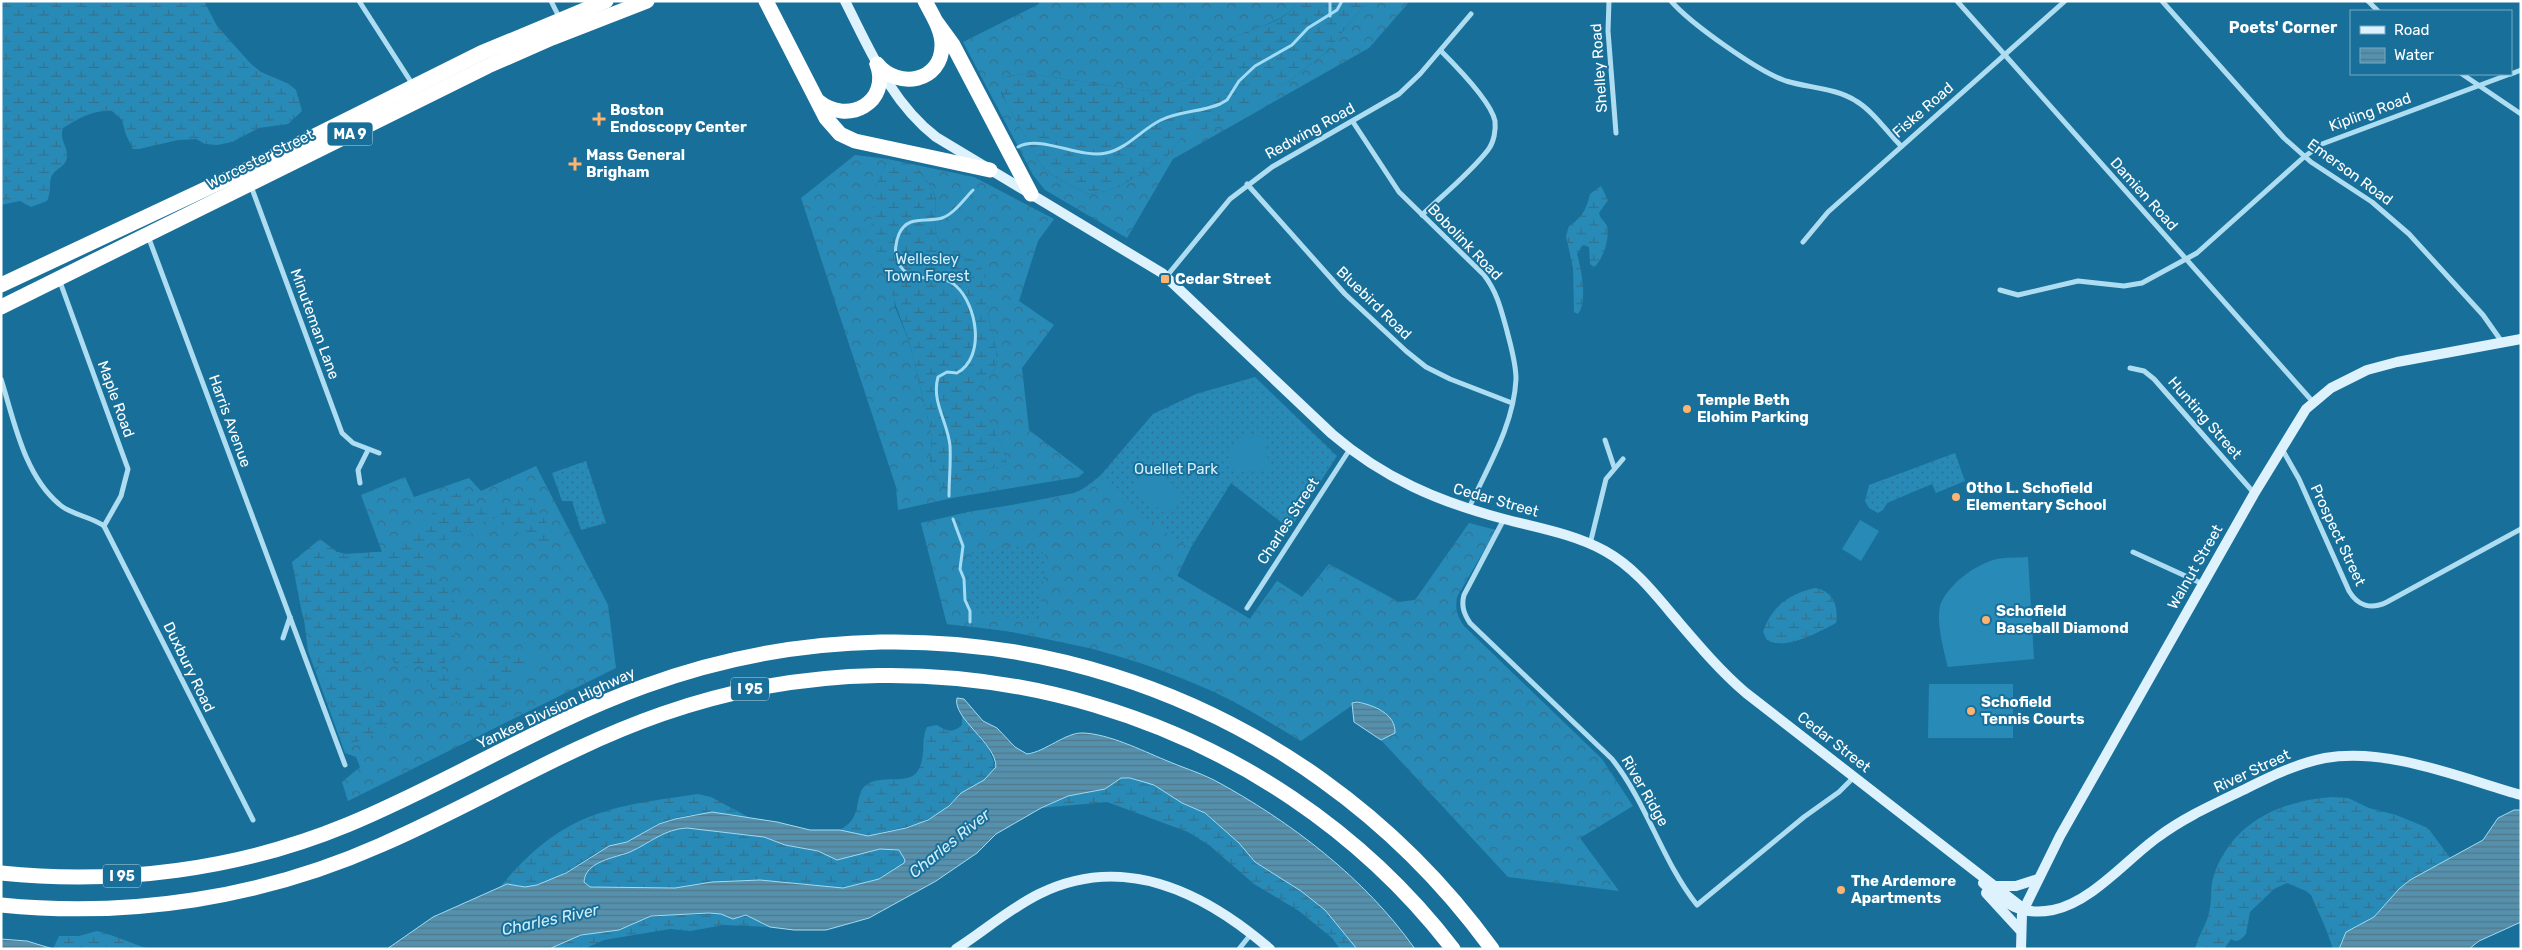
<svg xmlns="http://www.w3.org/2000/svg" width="2522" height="950" font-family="Rubik,sans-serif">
<defs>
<pattern id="grass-dots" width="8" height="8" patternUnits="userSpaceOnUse" patternTransform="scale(1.25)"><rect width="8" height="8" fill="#288ab7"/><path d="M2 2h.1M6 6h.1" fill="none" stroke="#36718c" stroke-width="1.8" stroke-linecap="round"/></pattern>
<pattern id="forest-crowns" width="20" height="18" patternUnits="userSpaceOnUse" patternTransform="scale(1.25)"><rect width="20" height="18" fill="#288ab7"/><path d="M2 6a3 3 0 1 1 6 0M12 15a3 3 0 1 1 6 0" fill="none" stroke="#36718c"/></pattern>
<pattern id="wetland-marsh" width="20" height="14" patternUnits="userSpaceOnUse" patternTransform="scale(1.25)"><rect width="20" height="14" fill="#288ab7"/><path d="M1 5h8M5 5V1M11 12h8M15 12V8" fill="none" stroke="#36718c"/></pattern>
<pattern id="water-rules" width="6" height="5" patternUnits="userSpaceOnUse" patternTransform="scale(1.25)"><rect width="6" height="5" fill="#5590ac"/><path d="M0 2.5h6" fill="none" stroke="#52788a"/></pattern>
</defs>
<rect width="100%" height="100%" fill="#18709a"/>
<g fill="url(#grass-dots)">
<path d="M1255,377L1337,456L1290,529L1231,483L1190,549L1177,576L1250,619L1277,581L1343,624L1089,648L1008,631L947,624L921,523L1079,492L1100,476L1153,414L1196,394Z"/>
<path d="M1955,453L1965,481L1936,493L1932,484L1887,503L1883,510L1878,513L1869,508L1865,501L1869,485Z"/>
<path d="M586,461L606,523L581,530L572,501H562L552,473Z"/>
</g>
<g fill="url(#forest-crowns)" fill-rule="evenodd">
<path d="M1038,1H1297C1288,23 1248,28 1229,40C1214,50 1206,64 1193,75C1181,84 1160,89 1146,91L1025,73L1001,78V93L1042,167L1058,179L1088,194L1106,191L1121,186L1166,158L1182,137L1265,98L1285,84L1325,53L1368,1H1410L1369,48L1173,159L1127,238L1045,190L1033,175L963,42L1039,4Z"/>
<path d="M855,155L888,159L875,188L895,307L910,344L932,437L930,465L942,489C955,487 961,476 974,472C985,468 996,470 1006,464L1004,450L975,395C977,382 988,381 994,371C1002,355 991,334 989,318C986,297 985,282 978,262C950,252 935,252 935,217C935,212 936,206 936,201C935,186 922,178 916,165L974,177L1054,219L1038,241L1019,301L1054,325L1022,368L1029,430L1084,472L1079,477L957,497L898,510L896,487L801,198Z"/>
<path d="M536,466L608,605L616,668L348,801L342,782L360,767L356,757L345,753L308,651L298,571L337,552L346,554L382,552L361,495L405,477L414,497L469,478L481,491Z"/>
<path d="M1100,476L1123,502L1190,549L1177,576L1250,619L1277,581L1302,597L1329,564L1399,602L1415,600L1469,523L1496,530L1457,597C1455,609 1457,616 1464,626L1602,759L1633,806L1580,838L1619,891L1508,877L1381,740L1390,736L1357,702L1301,741C1272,724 1243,705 1212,691C1128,653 1038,632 947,624L921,523L968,512L1068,496L1089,486ZM1030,546L1045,554L1040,620L977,615C966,596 966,570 973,550Z"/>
</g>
<g fill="url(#wetland-marsh)">
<path d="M1,1H204L217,26L251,64L261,72L289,84L296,90L302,111L288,124L259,128L232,142L217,145L205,144L196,139L178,140L139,149H133L126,135L122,120L112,111C92,110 79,118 63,128C59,140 67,145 67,155C67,166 58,167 53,174C48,179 52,192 47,201L31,207L20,201L1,205Z"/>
<path d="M1297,1H1368L1325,53L1250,111L1240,118L1182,137L1166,158L1121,186L1106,191L1088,194L1058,179L1042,167L1008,106L997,82L1001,78L1025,73L1146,91C1160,89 1181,84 1193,75C1206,64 1214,50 1229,40C1249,27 1287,25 1297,1Z"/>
<path d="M888,159L916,165C921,177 932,183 935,197C937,204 935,210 935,217C935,252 950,252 978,262C989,277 986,301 989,318C991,334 1002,355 994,371C988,381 977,382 976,395L1004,450L1006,464C996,470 985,468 974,472C961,476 955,487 942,489L930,465L932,437L910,344L878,257L871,223L875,188Z"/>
<path d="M1601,186L1608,200L1599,213C1600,219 1605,221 1607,226C1610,238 1603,260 1594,267L1590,264L1589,247L1583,245L1577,254C1581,268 1588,301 1578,314L1574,312L1573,268L1566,236L1569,226C1582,218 1587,208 1590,194Z"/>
<path d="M462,490L467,491L476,502L484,507H494L520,498L533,501L556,538L554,544C519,558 505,487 468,537L427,542L422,548V558L461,610L462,618L455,634L454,649L441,669C455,681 470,688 485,672C489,667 488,661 492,657L512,659L535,654L538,660L511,681C520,707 487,723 465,723L467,708L463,703C458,703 452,704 447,703C432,701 430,682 426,670L417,664L401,670C391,662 388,647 381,637L378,638L365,657L364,682L386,709L390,723C378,730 358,747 342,743L302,613L292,562L320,539L337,552L346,554L392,551L402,546L444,500Z"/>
<path d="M1815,588C1833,591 1839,606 1836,623C1819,632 1785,651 1767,640L1763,632C1772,606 1789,594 1815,588Z"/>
<path d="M962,715L988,748L996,767L984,780L961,793L943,811L920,823L868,836L840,830C865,816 852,797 866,785C881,774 908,785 917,772C927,758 920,741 927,727L937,725C946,731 953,734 962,725Z"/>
<path d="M1121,778L1142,780L1154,785L1182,803L1204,813L1239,843L1255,862L1301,891L1325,910L1357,949H1340L1332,938L1299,911L1254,884L1209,845L1188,832L1107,802L1041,808L1068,796L1105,789Z"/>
<path d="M698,794L711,797L750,818C717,813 692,811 660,823C648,828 639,837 627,842C617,846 607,846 598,852C577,863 556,883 531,887C521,889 513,884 501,886C563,812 607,807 698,794Z"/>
<path d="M2332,797L2348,798L2369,808L2396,815L2428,828L2451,859C2443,861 2438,867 2430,870C2403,882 2394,897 2374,917C2360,932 2345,923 2339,949H2333L2326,929L2311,895L2306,891L2287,883L2274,889L2250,912L2246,934L2240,940L2235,941L2231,939L2224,949H2195C2198,936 2206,926 2209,913C2212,902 2210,890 2213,878C2230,824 2278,801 2332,797Z"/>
<path d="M687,828L764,837L785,845L818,851L837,860L880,849L899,850L905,860L904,863L879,879L843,888L760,880L712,882L675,888L590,887L584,882C586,861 615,858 630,852C650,843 664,829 687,828Z"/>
<path d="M721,914L737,918L751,916L770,927L724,925L690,931L670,929L604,940L584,949H549L581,935L619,930L651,916Z"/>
<path d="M97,931C116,935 132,945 151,949H53L59,936H79Z"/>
</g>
<g fill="#288ab7">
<path d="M1249,434L1263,438L1269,463L1273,466L1270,471L1265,469L1237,473C1222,459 1229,438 1249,434Z"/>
<path d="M1151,466L1183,493L1165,514L1133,487Z"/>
<path d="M1860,520L1879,531L1861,561L1842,549Z"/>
<path d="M2028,557L2034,659L1948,667C1944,652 1935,618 1941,603C1950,583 1976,564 1997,559C2007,557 2018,558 2028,557Z"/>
<path d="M1929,684H2013V738H1928Z"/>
</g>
<g fill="url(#water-rules)" stroke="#a1dbf4" fill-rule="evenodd">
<path d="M957,698L964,699L983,721L997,728L1015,747L1027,754C1045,752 1066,732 1083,733C1109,734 1141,750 1165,760C1181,767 1198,772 1214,780C1290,821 1365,878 1415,949H1357L1325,910L1301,891L1255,862L1239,843L1205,813L1182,803L1154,785L1130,778H1121L1105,789L1068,796L1041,808L996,834L977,853L936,881L869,918L826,930H794L770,927L746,915L733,919L721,914L709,913L651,916L619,930L581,935L549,949H387L433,917L507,884L525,887L537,885L566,873L609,846L627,842L659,824L675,819L712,812L777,822L810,830H840L868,836L906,828L928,820L949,806L961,793L984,780L996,767C996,743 952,718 957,698ZM687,828L764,837L785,845L818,851L837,860L880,849L899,850L905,860L904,863L879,879L843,888L760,880L712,882L675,888L590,887L584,882C585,861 615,858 630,852C650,843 664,829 687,828Z"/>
<path d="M1357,702C1374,705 1396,714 1395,733L1381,740L1354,722L1352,703Z"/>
<path d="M2514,810H2521V922L2479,941L2469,949H2339L2346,932L2374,917L2399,889L2410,880L2483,840L2498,818Z"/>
<path d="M1,939L27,941L53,949H1Z"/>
</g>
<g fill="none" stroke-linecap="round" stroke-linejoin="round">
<g stroke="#a1dbf4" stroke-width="3">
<path d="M1330,16V1"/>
<path d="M1018,147C1039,134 1080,159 1106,153C1127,149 1142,129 1161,120C1180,111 1201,112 1220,104L1227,100L1239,81L1255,66L1292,45L1308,28L1337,10L1342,1"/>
<path d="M949,496C949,478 951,464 950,446C948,422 931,402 938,377L947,372L957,373C986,357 977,305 956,286C938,269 910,290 897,260C894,253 896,241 899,234C908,214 927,223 942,218C954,214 964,199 973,190"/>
<path d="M953,519L963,546L960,569L964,579L965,600L970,611V622"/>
</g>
<g stroke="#aeddf2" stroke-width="5">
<path d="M359,1L413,85"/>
<path d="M551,1L560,19"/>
<path d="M1609,1L1608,31L1616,133"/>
<path d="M1671,1C1691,24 1759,72 1786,81C1809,88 1836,88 1856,101C1873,111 1887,132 1901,146"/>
<path d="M1957,1L2313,402"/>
<path d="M2162,1L2284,138L2311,162L2372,202L2409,234L2483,315L2502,342"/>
<path d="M2368,1L2378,11"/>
<path d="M2462,74L2521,114"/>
<path d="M2511,74L2521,70"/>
<path d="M1353,122L1399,192L1484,275C1497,292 1501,309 1507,331C1511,347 1516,363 1516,379C1514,425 1487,468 1469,508"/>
<path d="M1247,184L1345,294L1406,351L1426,367L1450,379L1512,403"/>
<path d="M251,186L342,433L353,443L379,453"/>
<path d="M1422,215C1443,195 1470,173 1488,150C1494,142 1496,130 1495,121C1491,101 1455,65 1441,51"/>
<path d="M148,236L345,765"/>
<path d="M1803,242L1828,212L2065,1"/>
<path d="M1166,277L1230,199L1272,167L1399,94L1420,74L1471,14"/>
<path d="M59,279L128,469L121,496L104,526"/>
<path d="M2000,290L2018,295L2078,281L2124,286L2142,283L2197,253L2304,157L2322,144L2510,74"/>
<path d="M2130,368L2144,371L2154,379L2254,493"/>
<path d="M1,379C14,420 24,475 59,504C71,515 90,516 104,526L253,820"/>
<path d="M1605,440L1614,467"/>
<path d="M2282,449L2299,479L2349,591C2358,606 2371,610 2387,602L2521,529"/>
<path d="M360,483L358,470L368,450"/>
<path d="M1504,519L1464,595C1461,606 1464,614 1470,623L1612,759C1647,803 1662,861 1697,905L1804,817L1839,792L1854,777"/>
<path d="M1590,544L1606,479L1623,459"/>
<path d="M2133,552L2203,584"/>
<path d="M1247,608L1350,449"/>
<path d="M283,638L290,617"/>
<path d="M1239,949L1251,934"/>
</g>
<g stroke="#ddf2fc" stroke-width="10">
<path d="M845,1C870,50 891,102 936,137L1162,273L1332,434C1383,478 1439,502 1504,519C1538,528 1574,534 1605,551C1632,566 1651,589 1671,613C1695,641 1718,669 1746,693L2024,909"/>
<path d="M1983,883C2004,904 2021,916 2053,910C2092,902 2127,859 2158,837C2182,819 2210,806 2237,793C2266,779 2294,764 2325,758C2388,747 2461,778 2521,795"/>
<path d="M1997,886H2016L2038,879"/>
<path d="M1986,893L2020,930"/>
<path d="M956,949C984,931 1009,909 1039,894C1124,852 1204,892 1270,949"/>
<path d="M2021,949L2022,913L2060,836L2254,494L2306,409L2331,388L2367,370L2397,362L2521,339"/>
</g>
<g stroke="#fff" stroke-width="15">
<path d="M766,1L826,118L840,134L855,141L990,170"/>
<path d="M937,23L953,45L1031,194"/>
<path d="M877,64C898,90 942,82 942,45C942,29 932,15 925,1"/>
<path d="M818,101C848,126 891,102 877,64"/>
<path d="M1,285L246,170L481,53L606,1"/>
<path d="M1,307L488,66L552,38L647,1"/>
<path d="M1,873C118,885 238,870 347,825C449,783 542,723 645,686C955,573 1299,683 1492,949"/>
<path d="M1,905C131,918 262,898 381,845C476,804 564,748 662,714C944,615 1270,711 1453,949"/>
</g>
</g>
<g fill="#ffb36f" stroke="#18709a" stroke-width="2">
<path d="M596.5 111.5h5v5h5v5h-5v5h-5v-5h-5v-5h5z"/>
<path d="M572.5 156.5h5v5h5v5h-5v5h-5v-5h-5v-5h5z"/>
<rect x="1160" y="274" width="10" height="10" rx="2.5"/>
<circle cx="1687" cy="409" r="5"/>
<circle cx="1956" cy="497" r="5"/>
<circle cx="1986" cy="620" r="5"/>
<circle cx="1971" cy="711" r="5"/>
<circle cx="1841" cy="890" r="5"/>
</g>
<g text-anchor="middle" stroke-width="4" stroke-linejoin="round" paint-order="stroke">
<g fill="#18709a" stroke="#bad4e1" stroke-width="1">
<rect x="327.5" y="122.5" width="45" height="23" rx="4"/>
<rect x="731" y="677.5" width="38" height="23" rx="4"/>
<rect x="103" y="864.5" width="38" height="23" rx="4"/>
</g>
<g font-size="14" font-weight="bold" fill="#fff">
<text x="350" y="139">MA 9</text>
<text x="750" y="694">I 95</text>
<text x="122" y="881">I 95</text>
</g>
<g font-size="15" fill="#fff" stroke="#18709a">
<text transform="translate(1599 68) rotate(-94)" y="5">Shelley Road</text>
<text transform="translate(1923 110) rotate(-41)" y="5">Fiske Road</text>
<text transform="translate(2370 112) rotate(-20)" y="5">Kipling Road</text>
<text transform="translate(1310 131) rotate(-29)" y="5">Redwing Road</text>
<text transform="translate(260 159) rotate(-26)" y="5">Worcester Street</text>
<text transform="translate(2350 172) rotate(36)" y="5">Emerson Road</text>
<text transform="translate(2144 194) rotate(48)" y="5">Damien Road</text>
<text transform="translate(1465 242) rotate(46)" y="5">Bobolink Road</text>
<text transform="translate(1374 303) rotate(44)" y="5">Bluebird Road</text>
<text transform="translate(315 324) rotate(70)" y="5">Minuteman Lane</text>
<text transform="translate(116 399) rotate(70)" y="5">Maple Road</text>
<text transform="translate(2205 418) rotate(49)" y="5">Hunting Street</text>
<text transform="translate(230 421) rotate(70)" y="5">Harris Avenue</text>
<text transform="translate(1496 500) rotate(16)" y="5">Cedar Street</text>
<text transform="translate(1288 521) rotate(-57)" y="5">Charles Street</text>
<text transform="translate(2338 535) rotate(65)" y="5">Prospect Street</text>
<text transform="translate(2195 567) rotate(-60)" y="5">Walnut Street</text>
<text transform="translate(189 667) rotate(64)" y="5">Duxbury Road</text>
<text transform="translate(556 708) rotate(-25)" y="5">Yankee Division Highway</text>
<text transform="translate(1834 742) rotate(38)" y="5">Cedar Street</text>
<text transform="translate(2252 771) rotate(-25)" y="5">River Street</text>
<text transform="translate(1645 791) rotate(60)" y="5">River Ridge</text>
</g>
<g font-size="15" font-weight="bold" fill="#fff" stroke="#18709a" text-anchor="start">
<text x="610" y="115">Boston<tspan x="610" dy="17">Endoscopy Center</tspan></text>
<text x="586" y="160">Mass General<tspan x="586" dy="17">Brigham</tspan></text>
<text x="1175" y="284">Cedar Street</text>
<text x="1697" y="405">Temple Beth<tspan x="1697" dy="17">Elohim Parking</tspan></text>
<text x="1966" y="493">Otho L. Schofield<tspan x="1966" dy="17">Elementary School</tspan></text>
<text x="1996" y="616">Schofield<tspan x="1996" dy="17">Baseball Diamond</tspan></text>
<text x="1981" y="707">Schofield<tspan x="1981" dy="17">Tennis Courts</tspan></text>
<text x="1851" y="886">The Ardemore<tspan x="1851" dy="17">Apartments</tspan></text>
</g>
<g font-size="15" fill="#d6f0fc" stroke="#18709a">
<text x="927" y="264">Wellesley<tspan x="927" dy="17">Town Forest</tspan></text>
<text x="1176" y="474">Ouellet Park</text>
</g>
<g font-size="16" font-weight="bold" fill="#fff" stroke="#18709a">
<text x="2283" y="33">Poets' Corner</text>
</g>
<g font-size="16" font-style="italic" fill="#d3eefa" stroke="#18709a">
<text transform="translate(949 843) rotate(-39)" y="6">Charles River</text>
<text transform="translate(550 919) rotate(-12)" y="6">Charles River</text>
</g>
</g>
<rect width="2522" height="950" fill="none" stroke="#ffffff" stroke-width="5"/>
<rect x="2350" y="10" width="162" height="65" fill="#18709a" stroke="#74a9c2"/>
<rect x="2360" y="26" width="25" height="8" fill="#ddf2fc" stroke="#74a9c2"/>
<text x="2394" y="35" font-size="15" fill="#ffffff">Road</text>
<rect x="2360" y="48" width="25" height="15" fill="url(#water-rules)" stroke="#74a9c2"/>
<text x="2394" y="60" font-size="15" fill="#ffffff">Water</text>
</svg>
